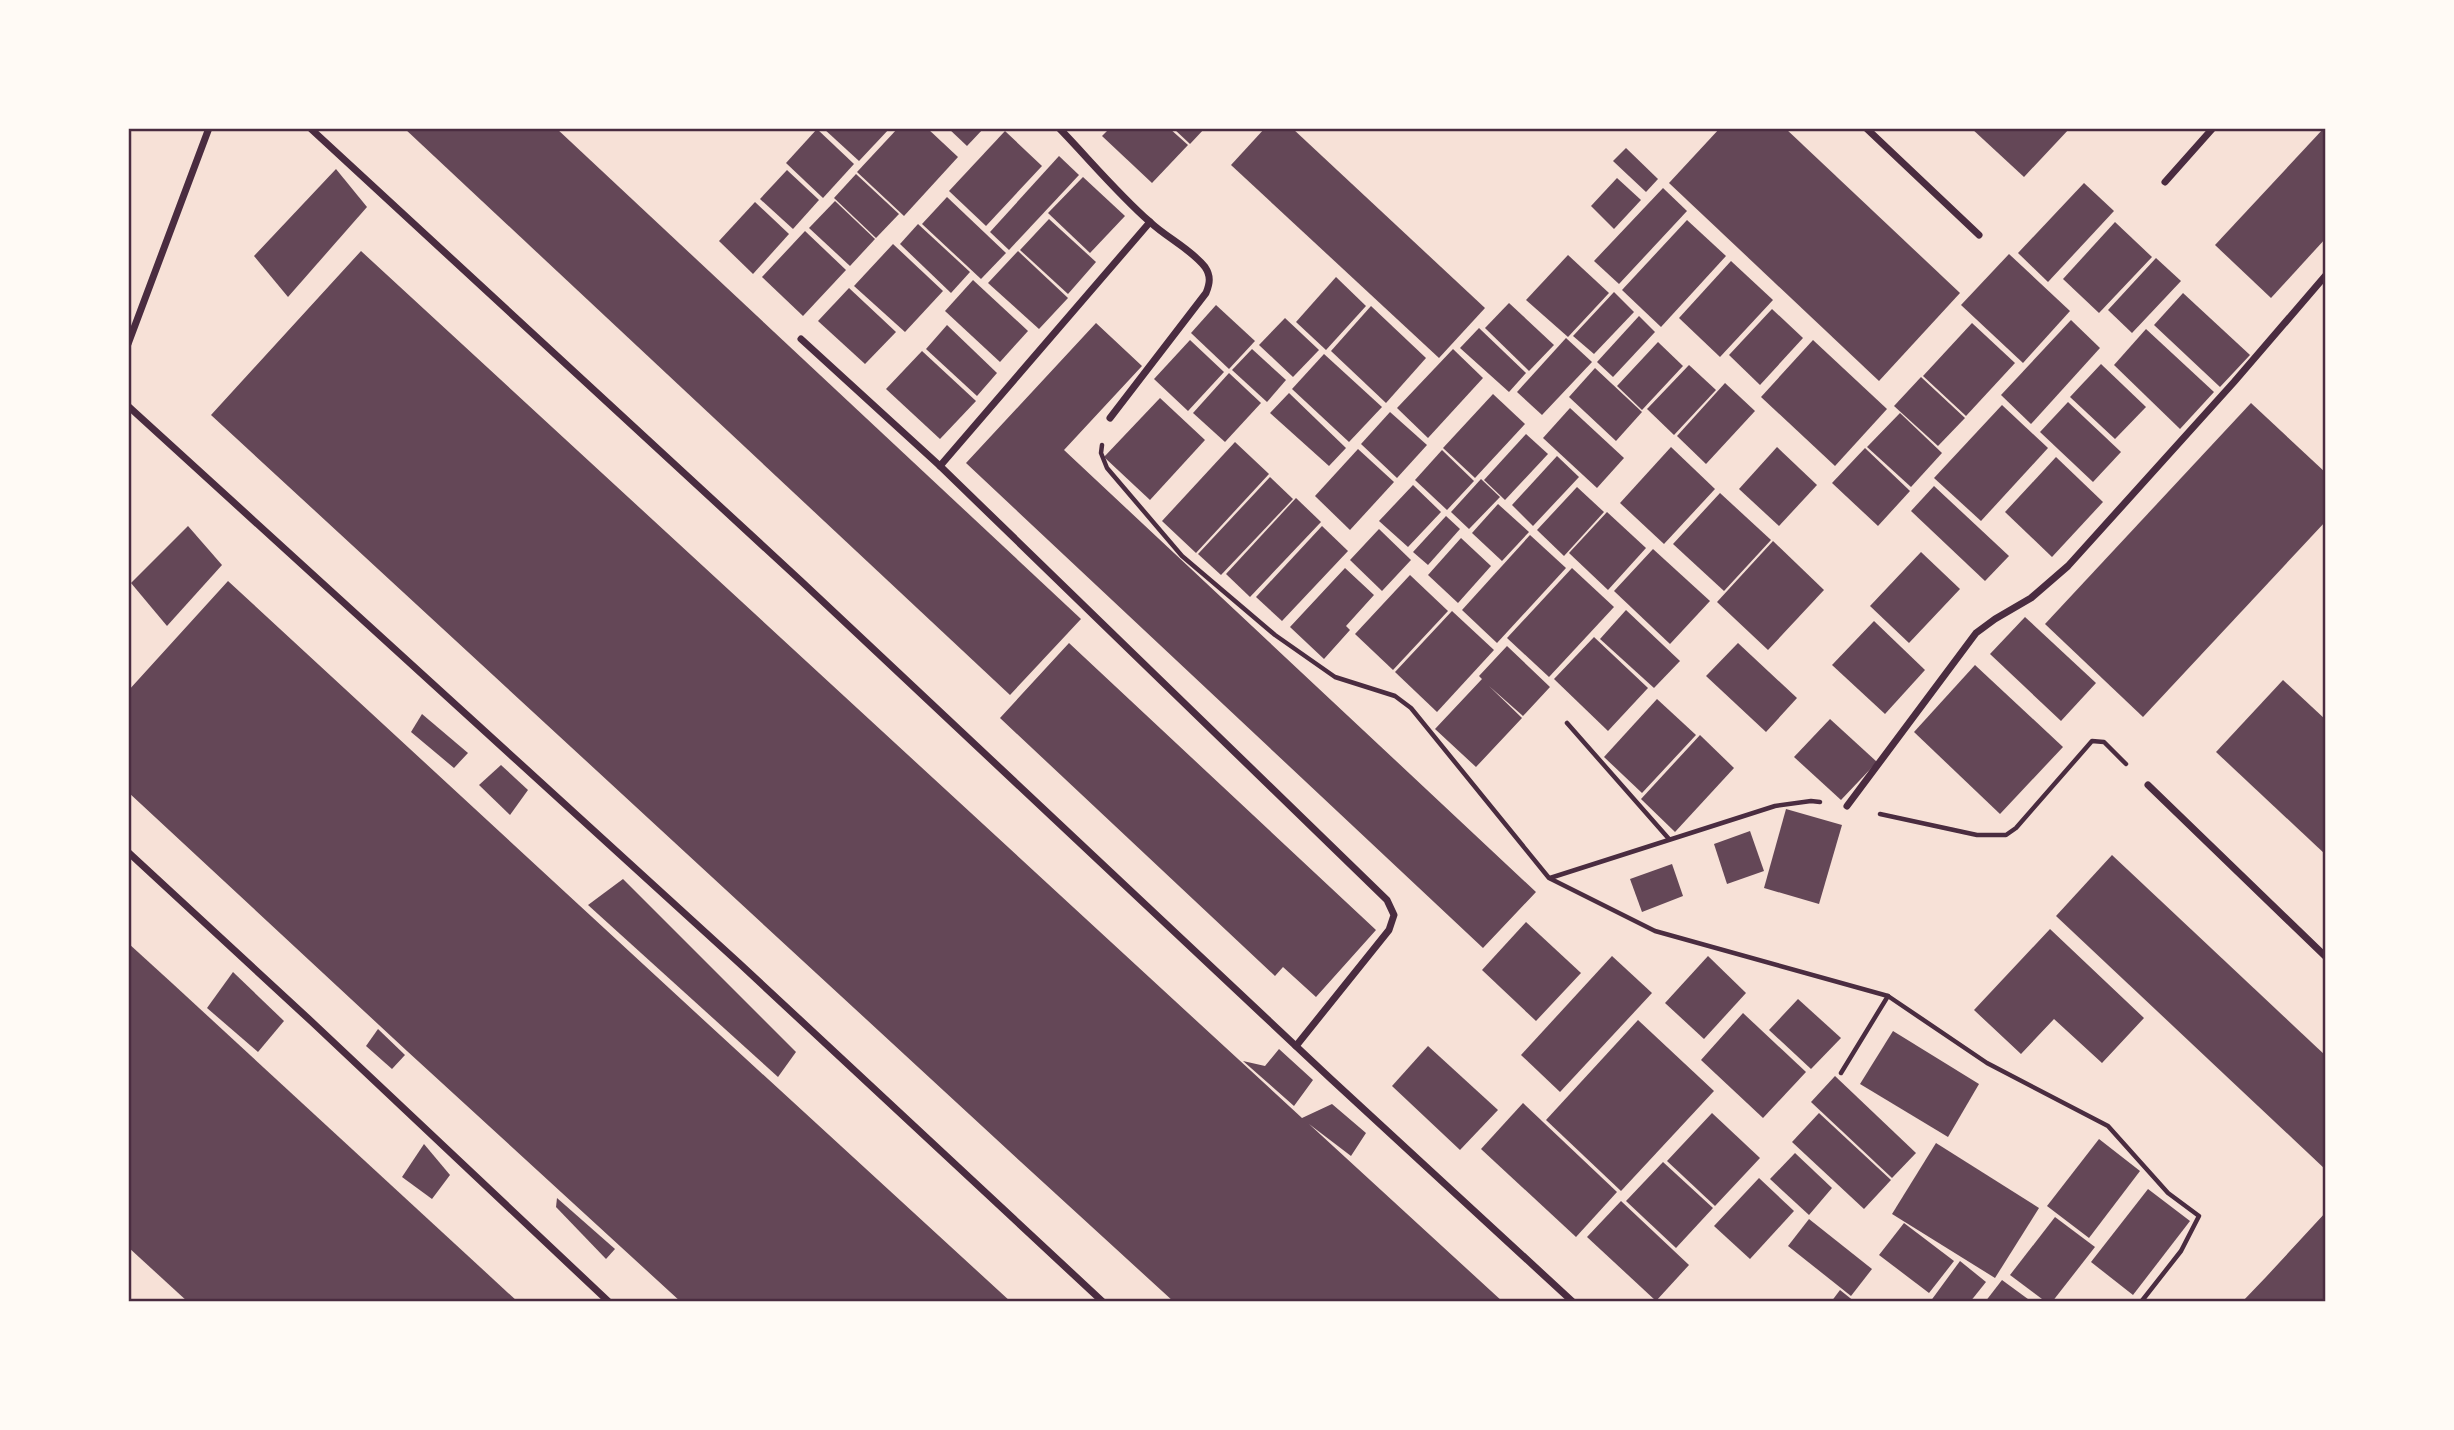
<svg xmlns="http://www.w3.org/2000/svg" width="2454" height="1430" font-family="Poppins,sans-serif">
<rect width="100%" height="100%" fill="#f7e1d7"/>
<g fill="#644757">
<path d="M404,128H556L1081,619L1010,695Z"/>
<path d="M823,128H890L859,161Z"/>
<path d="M898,128H927L958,157L904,216L857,172Z"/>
<path d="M948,128H984L967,146Z"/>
<path d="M1110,128H1169L1188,145L1152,183L1102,136Z"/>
<path d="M1173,128H1205L1190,144Z"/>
<path d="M1265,128H1292L1485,308L1439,358L1231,165Z"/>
<path d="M1720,128H1785L1960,293L1879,381L1669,183Z"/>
<path d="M1971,128H2070L2024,177Z"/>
<path d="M2324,128H2326V238L2271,298L2215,245Z"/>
<path d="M817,129L854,164L823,198L786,163Z"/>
<path d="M1005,131L1042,166L986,226L949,191Z"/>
<path d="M1626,148L1658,179L1646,192L1613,161Z"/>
<path d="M1059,156L1079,175L1009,250L990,232Z"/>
<path d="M336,169L367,207L288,297L254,256Z"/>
<path d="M787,170L819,200L793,229L760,199Z"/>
<path d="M856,174L899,214L876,238L834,198Z"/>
<path d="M1083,177L1125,216L1090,253L1048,213Z"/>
<path d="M1617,178L1641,200L1614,229L1591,206Z"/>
<path d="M2084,183L2114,211L2048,282L2018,253Z"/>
<path d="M1663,188L1687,211L1619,284L1594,261Z"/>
<path d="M947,197L1006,253L981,279L922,224Z"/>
<path d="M835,201L875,239L850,266L809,228Z"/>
<path d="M755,202L789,234L753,274L719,241Z"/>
<path d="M1049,219L1096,262L1068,294L1020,250Z"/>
<path d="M1687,220L1726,256L1661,327L1622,290Z"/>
<path d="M2115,222L2152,257L2099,313L2063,279Z"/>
<path d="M918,224L970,272L951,293L900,244Z"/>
<path d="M805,231L846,270L803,316L762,277Z"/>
<path d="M893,244L943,291L905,332L854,286Z"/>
<path d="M361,251L1302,1118L1332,1104L1366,1133L1351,1156L1309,1124L1503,1302H1174L1021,1162L211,415Z"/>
<path d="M1018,251L1068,298L1039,329L988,283Z"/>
<path d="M2009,254L2070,311L2023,363L1961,305Z"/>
<path d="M1568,255L1609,293L1568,337L1526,300Z"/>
<path d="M2156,258L2181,281L2132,333L2108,310Z"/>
<path d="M1731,261L1773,300L1720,357L1679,318Z"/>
<path d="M1336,277L1366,306L1326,350L1296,322Z"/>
<path d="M973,280L1028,331L1000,362L945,311Z"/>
<path d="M849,288L896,332L865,364L818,321Z"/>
<path d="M1614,292L1634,312L1594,354L1573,336Z"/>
<path d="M2183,293L2250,355L2220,387L2154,325Z"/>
<path d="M1509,303L1554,345L1529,371L1485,328Z"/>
<path d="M1216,305L1255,341L1229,369L1191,333Z"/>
<path d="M1371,306L1426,358L1386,403L1331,351Z"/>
<path d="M1772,309L1803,338L1760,385L1729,355Z"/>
<path d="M1639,316L1655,332L1613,377L1597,362Z"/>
<path d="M1285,318L1319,350L1293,377L1259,345Z"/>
<path d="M2071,320L2100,348L2031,424L2001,395Z"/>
<path d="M1096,323L1142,366L1064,450L1536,892L1483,948L966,463Z"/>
<path d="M1972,323L2015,363L1966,416L1923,376Z"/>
<path d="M947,325L997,373L977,396L926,349Z"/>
<path d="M1479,328L1526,373L1509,392L1460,348Z"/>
<path d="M2146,329L2214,392L2180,429L2114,365Z"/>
<path d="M1566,338L1592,362L1542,415L1517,392Z"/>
<path d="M1190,340L1224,372L1188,411L1154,379Z"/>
<path d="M1813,340L1887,409L1835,466L1761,397Z"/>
<path d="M1658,342L1683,366L1642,410L1617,386Z"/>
<path d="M1252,349L1286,380L1267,402L1232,370Z"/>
<path d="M1453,349L1483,378L1428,438L1397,408Z"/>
<path d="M922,351L976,401L940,439L886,389Z"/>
<path d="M1324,354L1382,407L1349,442L1292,389Z"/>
<path d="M2101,364L2146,407L2115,439L2070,397Z"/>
<path d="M1689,365L1716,390L1674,435L1647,409Z"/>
<path d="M1595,368L1642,412L1616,441L1569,397Z"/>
<path d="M1229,373L1261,403L1225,442L1193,413Z"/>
<path d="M1921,377L1965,418L1938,446L1894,406Z"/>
<path d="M1725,383L1755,411L1706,464L1677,436Z"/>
<path d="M1289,393L1346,448L1329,466L1270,413Z"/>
<path d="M1493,394L1525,424L1475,478L1443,448Z"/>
<path d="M1160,398L1205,440L1150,500L1104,457Z"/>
<path d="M2068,402L2121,452L2093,482L2040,432Z"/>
<path d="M2251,403L2326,473V521L2143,717L2045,624Z"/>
<path d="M2002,405L2048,448L1981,521L1934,478Z"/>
<path d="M1570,408L1624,458L1597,488L1543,438Z"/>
<path d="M1390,412L1427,445L1397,478L1361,444Z"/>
<path d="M1900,413L1942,453L1911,487L1867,447Z"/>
<path d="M1526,434L1548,454L1505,500L1484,480Z"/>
<path d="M1235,442L1269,474L1196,553L1162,521Z"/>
<path d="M1671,447L1715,489L1664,544L1620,503Z"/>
<path d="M1777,447L1817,485L1779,526L1739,489Z"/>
<path d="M1865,448L1910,491L1878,526L1832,483Z"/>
<path d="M1358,449L1394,482L1350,530L1315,496Z"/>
<path d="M1442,450L1474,481L1447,510L1415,480Z"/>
<path d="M1557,456L1579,477L1533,526L1512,505Z"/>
<path d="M2056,457L2103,502L2052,557L2005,512Z"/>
<path d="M1270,477L1293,499L1221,575L1198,554Z"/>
<path d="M1481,479L1500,497L1469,529L1451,512Z"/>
<path d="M1413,485L1441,512L1408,547L1379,521Z"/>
<path d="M1934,486L2009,556L1985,581L1911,511Z"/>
<path d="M1577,487L1604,512L1564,556L1537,530Z"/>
<path d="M1720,493L1771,540L1724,591L1673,544Z"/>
<path d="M1296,498L1321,522L1250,597L1226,574Z"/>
<path d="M1498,504L1529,532L1502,561L1472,533Z"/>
<path d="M1607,512L1646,548L1608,590L1569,553Z"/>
<path d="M1446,516L1460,529L1428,565L1413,552Z"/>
<path d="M188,526L222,565L167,626L131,583Z"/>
<path d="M1322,526L1348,551L1282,621L1256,597Z"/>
<path d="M1379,529L1411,560L1382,591L1350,560Z"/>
<path d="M1530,535L1566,568L1497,643L1462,610Z"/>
<path d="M1461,538L1491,566L1458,603L1428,575Z"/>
<path d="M1773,541L1824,590L1768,650L1717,602Z"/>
<path d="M1653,549L1710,601L1670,644L1614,591Z"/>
<path d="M1921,552L1960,589L1909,643L1870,606Z"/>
<path d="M1345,568L1374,595L1346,626L1350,630L1324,659L1290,627Z"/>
<path d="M1572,568L1614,607L1549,677L1507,638Z"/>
<path d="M1410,575L1448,611L1393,670L1355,634Z"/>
<path d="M228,581L708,1024L1011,1302H681L407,1051L128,792V691Z"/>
<path d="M1626,610L1680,661L1654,688L1600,639Z"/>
<path d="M1452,611L1494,650L1437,712L1395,672Z"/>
<path d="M2025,617L2096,683L2061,721L1990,654Z"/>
<path d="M1874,621L1925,670L1885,714L1832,665Z"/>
<path d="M1594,637L1648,688L1608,731L1554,679Z"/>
<path d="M1069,643L1376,930L1316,997L1283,967L1275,976L1000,718Z"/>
<path d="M1738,643L1797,698L1766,732L1706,676Z"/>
<path d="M1507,646L1550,687L1523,716L1489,686L1522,718L1476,767L1435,729L1482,679L1479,676Z"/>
<path d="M1975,665L2063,747L2000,814L1914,732Z"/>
<path d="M2283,680L2326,720V855L2216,752Z"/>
<path d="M1657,699L1696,735L1642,793L1604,757Z"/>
<path d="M422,714L468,753L454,768L411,732Z"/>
<path d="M1830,719L1877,762L1841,800L1794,757Z"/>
<path d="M1700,735L1734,768L1675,832L1641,799Z"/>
<path d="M501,765L528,790L510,815L479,785Z"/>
<path d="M1786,809L1842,825L1819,904L1764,888Z"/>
<path d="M1750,831L1764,871L1727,884L1714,844Z"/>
<path d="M2112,855L2326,1056V1170L2056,916Z"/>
<path d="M1672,864L1683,896L1642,912L1630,879Z"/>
<path d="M623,879L796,1052L778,1077L588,905Z"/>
<path d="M1526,922L1581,973L1536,1021L1482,970Z"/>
<path d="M2050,929L2144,1018L2102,1063L2054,1019L2021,1054L1974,1010Z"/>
<path d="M128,943L173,984L518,1302H188L128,1247Z"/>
<path d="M1612,956L1652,993L1560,1092L1521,1055Z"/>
<path d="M1708,956L1746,993L1704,1039L1665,1003Z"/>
<path d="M233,972L284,1021L258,1052L207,1008Z"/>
<path d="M1798,999L1841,1038L1811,1069L1769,1030Z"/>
<path d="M1743,1013L1806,1072L1763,1118L1701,1060Z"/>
<path d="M1638,1020L1714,1091L1621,1191L1546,1120Z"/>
<path d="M378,1029L405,1055L392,1069L366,1046Z"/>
<path d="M1893,1031L1979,1084L1948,1137L1860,1084Z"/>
<path d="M1428,1046L1498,1110L1460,1150L1392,1086Z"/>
<path d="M1279,1049L1313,1080L1294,1106L1243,1061L1265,1066Z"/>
<path d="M1835,1076L1916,1153L1892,1178L1811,1102Z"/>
<path d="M1523,1103L1617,1192L1576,1237L1481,1149Z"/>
<path d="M1712,1113L1760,1158L1715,1206L1667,1161Z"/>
<path d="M1819,1113L1891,1180L1864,1209L1792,1142Z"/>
<path d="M2099,1139L2140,1171L2089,1238L2047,1206Z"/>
<path d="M1936,1143L2039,1208L1995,1278L1892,1214Z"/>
<path d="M424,1144L450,1175L432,1199L402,1177Z"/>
<path d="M1795,1153L1832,1188L1809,1215L1770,1179Z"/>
<path d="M1663,1162L1713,1208L1676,1248L1626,1201Z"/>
<path d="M1759,1178L1794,1211L1750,1259L1714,1226Z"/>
<path d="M2148,1189L2190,1221L2133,1295L2091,1262Z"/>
<path d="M557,1198L615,1249L606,1259L556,1207Z"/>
<path d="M1621,1201L1689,1265L1656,1301L1587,1237Z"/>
<path d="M2326,1212V1302H2242L2266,1277Z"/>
<path d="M2055,1217L2095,1247L2052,1302H2046L2010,1275Z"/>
<path d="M1809,1219L1872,1269L1851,1296L1788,1246Z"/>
<path d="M1904,1223L1954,1261L1929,1293L1879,1255Z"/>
<path d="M1960,1261L1986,1282L1970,1302H1930Z"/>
<path d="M2002,1280L2032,1302H1985Z"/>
<path d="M1840,1290L1855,1302H1831Z"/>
</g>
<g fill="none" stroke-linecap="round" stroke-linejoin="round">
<g stroke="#4a2c40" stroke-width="4.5">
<path d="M1102,445L1101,453L1107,468L1182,556L1275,635L1335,677L1395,696L1411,708L1549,878L1655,931L1888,996L1987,1063L2108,1126L2168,1193L2199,1216L2181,1251L2141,1302"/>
<path d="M1567,723L1669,839"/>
<path d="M1880,814L1977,835H2006L2016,828L2092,741L2104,742L2126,764"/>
<path d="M1550,878L1775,806L1811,801L1820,802"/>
<path d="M1841,1073L1888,996"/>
</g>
<g stroke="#4a2c40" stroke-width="7">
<path d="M310,128L801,581L1331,1079L1573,1302"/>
<path d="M1059,128C1089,159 1117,193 1150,222C1167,238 1191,249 1205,267C1211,276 1210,283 1206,293L1110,418"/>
<path d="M1866,128L1979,235"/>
<path d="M2165,182L2213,128"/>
<path d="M801,339L940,466L1387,900L1394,915L1389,930L1296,1046"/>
<path d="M128,344L209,128"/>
<path d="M128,406L739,963L1103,1302"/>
<path d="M940,466L1150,222"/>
<path d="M2148,785L2326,957"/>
<path d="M1847,806L1976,633L1995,619L2031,598L2068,566L2234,382L2326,275"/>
<path d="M128,852L312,1022L609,1302"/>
</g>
</g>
<rect width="2454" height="1430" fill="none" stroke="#fffaf5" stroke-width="259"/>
<rect x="130" y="130" width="2194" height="1170" fill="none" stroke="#4a2c40" stroke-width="2.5"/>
</svg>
